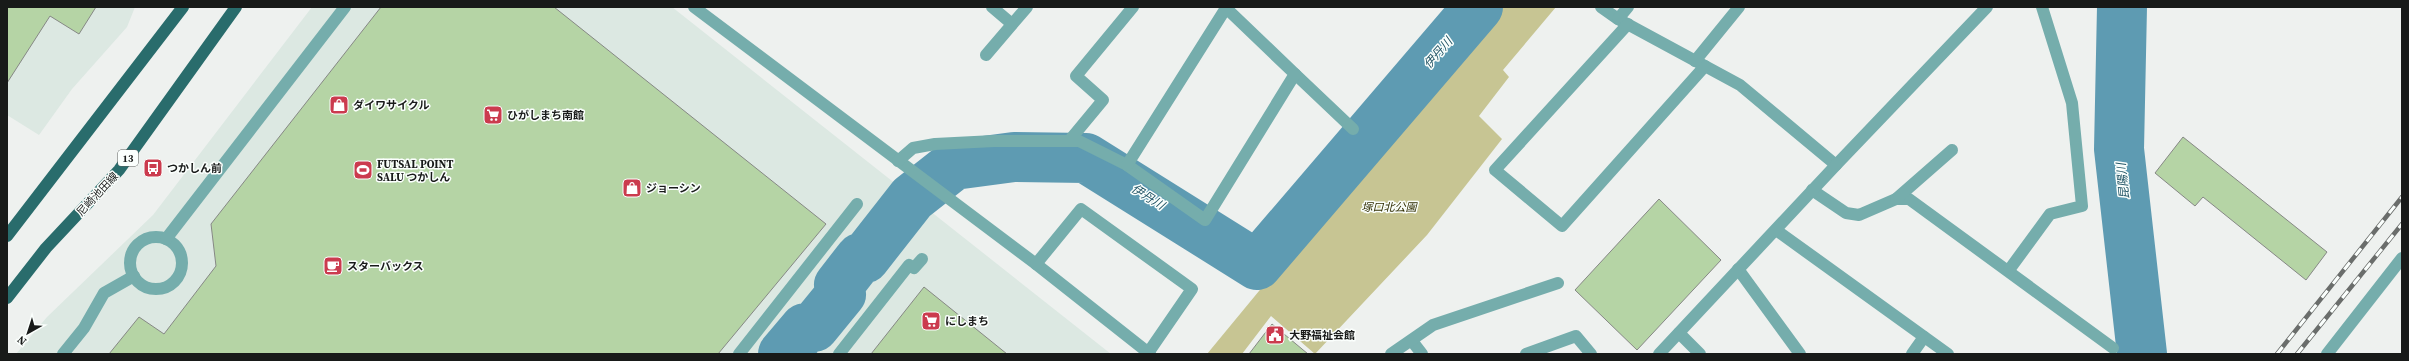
<svg xmlns="http://www.w3.org/2000/svg" width="2409" height="361" font-family="'Source Serif 4','Noto Sans JP',serif">
<rect width="100%" height="100%" fill="#eef1ef"/>
<g fill="#dce8e2">
<path d="M7,7H135L127,27L72,89L39,135L7,115Z"/>
<path d="M312,7H672L1111,354H16L47,317L153,215Z"/>
</g>
<path fill="#c7c593" d="M1498,7H1556L1503,70L1509,77L1479,116L1502,139L1427,235L1315,354L1271,316L1242,354H1207L1443,68Z"/>
<g fill="none" stroke-linecap="round" stroke-linejoin="round">
<g stroke="#5e9bb2" stroke-width="50">
<path d="M2122,7L2119,149L2142,354"/>
<path d="M783,354L805,328L814,327L841,294L839,285L860,258H865L912,198L954,165L1014,157L1086,158L1257,265L1478,7"/>
</g>
</g>
<g fill="#b5d4a5" stroke="#868885">
<path d="M7,7H96L79,34L50,16L7,83Z"/>
<path d="M381,7H554L826,224L718,354H109L139,317L164,334L216,266L211,224Z"/>
<path d="M2183,137L2327,252L2306,280L2203,197L2195,206L2155,173Z"/>
<path d="M1659,199L1721,260L1637,350L1575,290Z"/>
<path d="M924,287L1007,354H871Z"/>
<path d="M1272,324L1308,354H1249Z"/>
</g>
<g fill="none" stroke-linecap="round" stroke-linejoin="round">
<g stroke="#75adac" stroke-width="12">
<path d="M694,7L1036,264L1150,354"/>
<path d="M992,7L1012,24"/>
<path d="M1601,7L1618,19"/>
<path d="M1628,7L1618,19L1740,85L1836,165"/>
<path d="M1628,24L1495,170L1562,226L1705,66"/>
<path d="M986,55L1027,7"/>
<path d="M1695,61L1739,7"/>
<path d="M1295,74L1353,129"/>
<path d="M1069,141L1103,100L1076,76L1133,7"/>
<path d="M898,161L913,148L935,144L994,141H1079L1127,165L1205,220L1295,74L1225,7"/>
<path d="M1127,165L1226,8"/>
<path d="M1812,190L1846,213L1859,215L1896,199H1909L2113,348"/>
<path d="M1896,199L1952,150"/>
<path d="M1776,230L1948,354"/>
<circle cx="156" cy="263" r="26"/>
<path d="M166,239L345,7"/>
<path d="M1036,264L1081,209L1192,289L1148,353"/>
<path d="M1738,269L1800,354"/>
<path d="M2009,270L2050,214L2082,206L2072,103L2042,7"/>
<path d="M1679,333L1700,354"/>
<path d="M1412,341L1422,354"/>
<path d="M63,354L84,328L104,293L134,276"/>
<path d="M739,354L857,204"/>
<path d="M839,354L909,265L914,268L922,259"/>
<path d="M1391,354L1433,325L1558,283"/>
<path d="M1526,354L1576,336L1591,354"/>
<path d="M1659,354L1836,165L1987,7"/>
<path d="M1912,354L1924,337"/>
<path d="M2327,354L2402,258"/>
</g>
<g stroke="#296c6c" stroke-width="12">
<path d="M7,236L183,7"/>
<path d="M7,298L46,248L119,170L236,7"/>
</g>
<g stroke="#6a6d6b" stroke-width="4.5">
<g id="rail">
<path d="M2277,354L2402,197"/>
<path d="M2297,354L2402,224"/>
</g>
</g>
<use href="#rail" stroke="#fbfffd" stroke-width="3" stroke-dasharray="9" stroke-linecap="butt"/>
</g>
<defs>
<g id="shop-square" transform="scale(1)"><rect x="-9" y="-9" width="18" height="18" rx="4" fill="#cb3b4e" stroke="#fbfffd"/><path d="M-5-2.5h2.3a2.7 3.5 0 0 1 5.4 0H5L5.5 6h-11ZM-1.5-2.5h3a1.5 2.3 0 0 0-3 0Z" fill="#fff"/></g>
<g id="supermarket-square" transform="scale(1)"><rect x="-9" y="-9" width="18" height="18" rx="4" fill="#cb3b4e" stroke="#fbfffd"/><path d="M-6-5.5h2.5l.6 2H6L4.5 2H-2.5L-4.4-4H-6ZM-1.5 3.2a1.3 1.3 0 1 0 .1 0ZM3 3.2a1.3 1.3 0 1 0 .1 0Z" fill="#fff"/></g>
<g id="bus-square" transform="scale(1)"><rect x="-9" y="-9" width="18" height="18" rx="4" fill="#cb3b4e" stroke="#fbfffd"/><path d="M-5-6H5V4H4V6H2V4H-2V6H-4V4H-5ZM-3.5-4V0h7V-4ZM-3.5 1.2v1.5H-2V1.2ZM2 1.2v1.5H3.5V1.2Z" fill="#fff"/></g>
<g id="stadium-square" transform="scale(1)"><rect x="-9" y="-9" width="18" height="18" rx="4" fill="#cb3b4e" stroke="#fbfffd"/><path d="M0-5a6.5 5 0 1 0 0 10a6.5 5 0 1 0 0-10ZM-3.5-1.8h7v3.6h-7Z" fill="#fff"/></g>
<g id="cafe-square" transform="scale(1)"><rect x="-9" y="-9" width="18" height="18" rx="4" fill="#cb3b4e" stroke="#fbfffd"/><path d="M-5.5-4.5H6V0H3Q3 3.5 0 3.5H-2.5Q-5.5 3.5-5.5 0ZM3-3.2v2h1.7v-2ZM-6 4.5H4V6H-6Z" fill="#fff"/></g>
<g id="civic-square" transform="scale(1)"><rect x="-9" y="-9" width="18" height="18" rx="4" fill="#cb3b4e" stroke="#fbfffd"/><path d="M-.6-6.5H3V-4.5H.6V-3L4-1V1h2V6H-6V1h2V-1L-.6-3ZM-1.2 2.5V6h2.4V2.5Z" fill="#fff"/></g>
</defs>
<g fill-rule="evenodd">
<use href="#shop-square" x="339" y="105"/>
<use href="#supermarket-square" x="493" y="115"/>
<use href="#bus-square" x="153" y="168"/>
<use href="#stadium-square" x="363" y="170"/>
<use href="#shop-square" x="632" y="188"/>
<use href="#cafe-square" x="333" y="266"/>
<use href="#supermarket-square" x="931" y="321"/>
<use href="#civic-square" x="1275" y="335"/>
</g>
<g text-anchor="middle" stroke-width="3" stroke-linejoin="round" paint-order="stroke">
<rect fill="#fbfffd" stroke="#5c5f5d" stroke-width="1" x="118" y="150" width="20" height="16" rx="3"/>
<g font-size="10" font-weight="bold" fill="#181a19">
<text x="128" y="162">13</text>
</g>
<g font-size="11" font-weight="bold" fill="#181a19" stroke="#fbfffd" text-anchor="start">
<text x="353" y="109">ダイワサイクル</text>
<text x="507" y="119">ひがしまち南館</text>
<text x="377" y="168">FUTSAL POINT<tspan x="377" dy="13">SALU つかしん</tspan></text>
<text x="167" y="172">つかしん前</text>
<text x="646" y="192">ジョーシン</text>
<text x="347" y="270">スターバックス</text>
<text x="945" y="325">にしまち</text>
<text x="1289" y="339">大野福祉会館</text>
</g>
<g font-size="11" fill="#181a19" stroke="#fbfffd">
<text transform="translate(97 194) rotate(-47)" y="4">尼崎池田線</text>
</g>
<g font-size="11" font-style="italic" fill="#312e02" stroke="#fbfffd">
<text x="1389" y="211">塚口北公園</text>
</g>
<g font-size="12" font-style="italic" fill="#205364" stroke="#fbfffd">
<text transform="translate(1438 53) rotate(-49)" y="4">伊丹川</text>
<text transform="translate(2123 181) rotate(-96)" y="4">昆陽川</text>
<text transform="translate(1148 197) rotate(32)" y="4">伊丹川</text>
</g>
</g>
<rect width="2409" height="361" fill="none" stroke="#181a19" stroke-width="16"/>
<g transform="translate(28 333) rotate(219)" stroke="#fbfffd" stroke-width="3" paint-order="stroke">
<path d="M0-3L7 15L0 10L-7 15Z" fill="#181a19"/>
<text y="-6" font-size="11" font-weight="bold" text-anchor="middle" fill="#181a19">N</text>
</g>
</svg>
